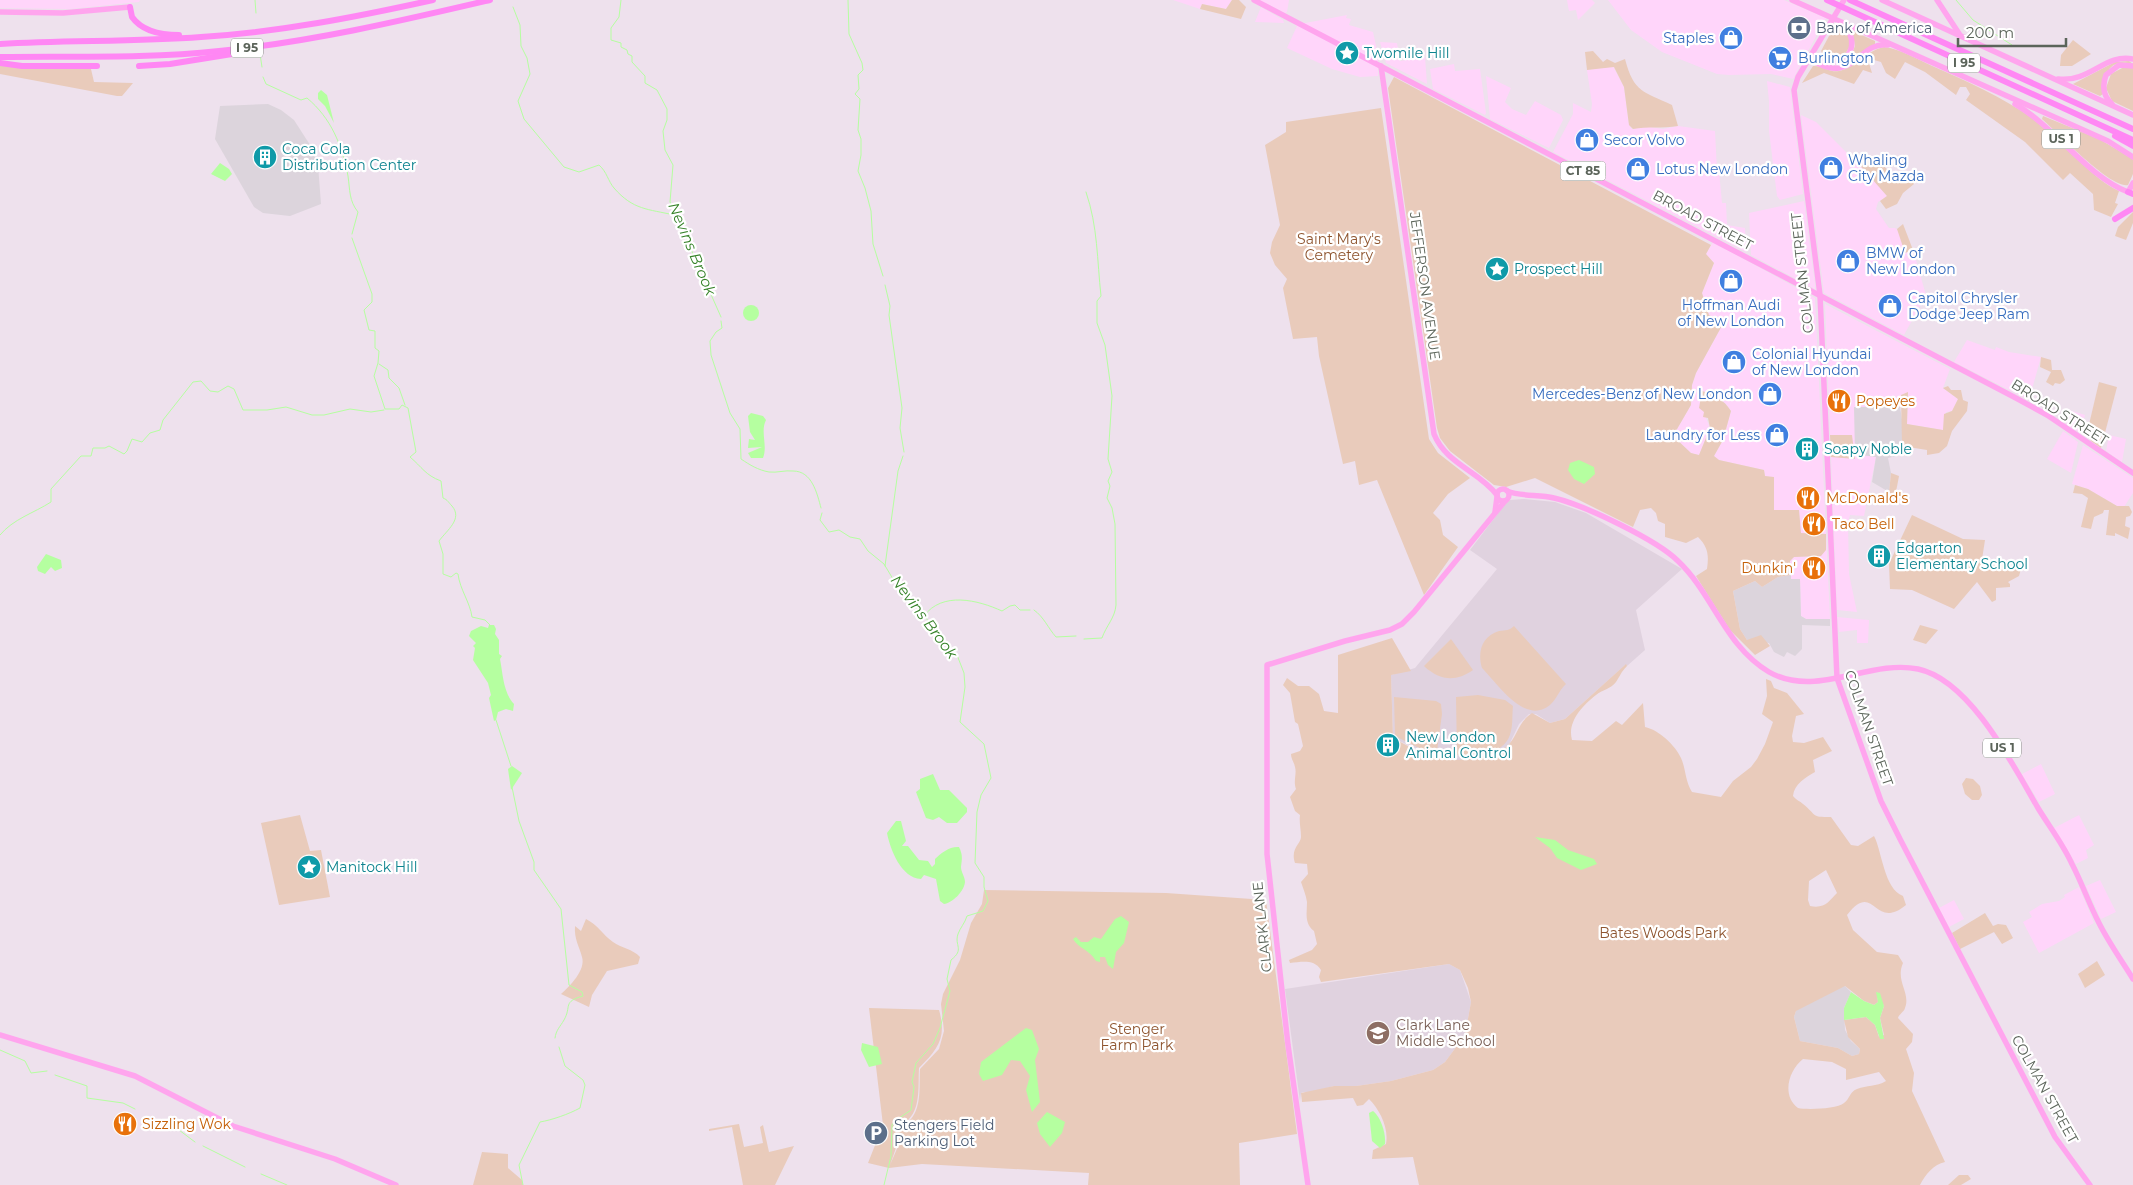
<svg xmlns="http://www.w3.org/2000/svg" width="2133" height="1185" font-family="Montserrat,sans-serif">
<rect width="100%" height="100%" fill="#eee1ed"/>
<g fill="#ffd5fa">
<path d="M0,0H140L139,2L69,9L0,8Z"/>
<path d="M1173,0H1232L1226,9L1202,4L1200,9Z"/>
<path d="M1259,0H1289L1287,12L1285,13Z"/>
<path d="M1567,0H1592L1595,3L1578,20L1576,10L1569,11Z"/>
<path d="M1608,0H1784L1826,18L1793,79L1771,74L1729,75L1717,74L1662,52L1631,30Z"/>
<path d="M1261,7L1283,20L1284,23L1255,22Z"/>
<path d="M1347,15L1346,18L1351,19L1349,25L1373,32L1378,55V76L1360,77L1332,69L1287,48L1297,26L1295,25Z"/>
<path d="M1380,42L1397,43L1400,61L1425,57L1427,84L1386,63Z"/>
<path d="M1454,64L1455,71L1480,69L1486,113L1485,115L1433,89L1430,69Z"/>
<path d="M1613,66L1624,87L1629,125L1632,129L1644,126L1663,129L1678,126L1715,131L1717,171H1719L1722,203H1726L1727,225L1745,228L1746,252L1553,152L1573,114V103L1591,112L1592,104L1587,70Z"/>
<path d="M1486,76L1511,88L1505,102L1512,109L1526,115L1535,101L1561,115L1563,120L1549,148L1490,119Z"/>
<path d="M1767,81L1790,87L1803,194L1780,200L1777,196L1769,131V101Z"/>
<path d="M1801,115L1816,122L1871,177L1887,196L1878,202L1876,209L1889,228H1895L1899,231L1905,253L1913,250L1926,295L1904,335L1824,293Z"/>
<path d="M1804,201L1815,284V289L1751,255L1749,213Z"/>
<path d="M1713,242L1815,298L1830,619H1806L1801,616L1800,579H1791L1790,561L1794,557L1821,556L1800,534L1799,510H1774V478L1765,476L1764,470L1719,460L1714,456L1723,440L1731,411L1726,404L1715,395L1702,391L1704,413L1710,428L1699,455L1691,453L1673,436L1691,405L1692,385L1696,373L1724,322L1709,315L1702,293L1714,263L1706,254Z"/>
<path d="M1825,304L1950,369L1943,388L1958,399L1952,411L1946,412L1943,430L1907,424L1908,393L1901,395L1900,407L1898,406L1855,454L1876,457L1864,516L1850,515L1848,522L1849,574L1857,612L1837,610Z"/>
<path d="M1967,340L1995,350L1996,347L2009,352L2041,357L2029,400L1954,362Z"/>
<path d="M2069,410L2085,415L2080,433L2066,424Z"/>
<path d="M2063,431L2078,442L2071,473L2047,459Z"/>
<path d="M2109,435L2126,439L2122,462L2106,451Z"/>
<path d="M2083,445L2133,478V493L2124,507L2117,506L2088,489L2072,484Z"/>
<path d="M1837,617L1869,620L1868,643H1857V630L1839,632Z"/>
<path d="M2041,764L2055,794L2039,802L2022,774Z"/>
<path d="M2079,815L2094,845L2086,850L2088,858L2076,864L2054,828Z"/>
<path d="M2100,880L2116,912L2101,919L2086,886Z"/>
<path d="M2079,887L2094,923L2039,953L2023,922L2032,917L2029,912L2042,904L2059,901L2065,897L2064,895Z"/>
<path d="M1954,900L1964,919L1949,927L1939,908Z"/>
</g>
<g fill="#dcd4dc">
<path d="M268,104L281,110L294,120L312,148L318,165L321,204L290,216L263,213L254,207L215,139L220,106Z"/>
<path d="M1898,406L1900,407L1903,426L1902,449L1896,456L1888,458L1891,473L1889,492L1872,482L1876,457L1855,454L1854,407Z"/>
<path d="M1791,575V579H1800L1801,616L1806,619H1830V626L1802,625V649L1795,656L1787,652L1784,657L1774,652L1769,643L1747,640L1740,629L1733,591L1755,581L1762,587L1778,577Z"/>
<path d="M1844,985L1851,992L1844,1008L1845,1030L1851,1041L1860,1049L1859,1054L1852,1056L1838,1048L1800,1041L1794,1017L1797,1008Z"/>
</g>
<g fill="#e0d2df">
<path d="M1524,499L1555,502L1586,513L1682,569L1636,610L1645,650L1627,666L1625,665L1565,719L1550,723L1536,714H1529L1519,724L1510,743L1505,748L1463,761L1452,762L1427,754L1393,738L1391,675L1415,668L1497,569L1470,550L1506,503L1510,500Z"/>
<path d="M1449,964L1460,970L1471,1002L1465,1035L1445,1062L1433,1070L1391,1081L1356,1086H1334L1312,1092H1303L1301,1093L1300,1101L1285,989Z"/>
</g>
<g fill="#e9cbbb" fill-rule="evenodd">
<path d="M1232,0H1239L1246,7L1241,19L1200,9L1202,4L1226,9Z"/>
<path d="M1836,23L1847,33L1851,44L1844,56L1834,60L1824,56L1821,51Z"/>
<path d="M1855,32L1875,41V44L1854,58L1851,56L1855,46L1853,35Z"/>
<path d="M2073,40L2091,54L2072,66H2060L2061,55Z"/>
<path d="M1884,47C1900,49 1915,58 1930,65C1973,84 2017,103 2052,134C2075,154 2092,178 2119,191L2115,203L2118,204L2111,217L2094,210L2093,194L2070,173L2063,180L2025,142L1966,100L1970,94L1966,87H1960L1956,95L1925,72L1905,62L1895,79L1886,73L1881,62L1874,60L1869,63L1872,73L1863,70L1854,84L1824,73L1802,83L1813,66C1822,65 1830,73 1839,71C1856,68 1865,51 1884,47Z"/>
<path d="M1593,51L1603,62L1607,59L1615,63L1625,59C1634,93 1643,91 1672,105L1678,126C1662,129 1647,126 1633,129L1629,125L1624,87L1614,67L1587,70L1585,52Z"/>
<path d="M2129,61L2133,64C2107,58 2105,75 2103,94L2100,96L2073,84L2115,62Z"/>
<path d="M0,65L30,69H91L94,82L133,83L122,96H117L0,74Z"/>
<path d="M2124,67L2133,68V111L2112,101L2106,88L2111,74Z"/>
<path d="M1394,77L1711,245L1706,254L1714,263L1702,293L1709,315L1724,322L1696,373L1692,385L1691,405L1673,436L1691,453L1699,455L1710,428L1708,418L1703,417L1704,412L1699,408L1702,391C1715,395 1724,400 1731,411L1723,440L1714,456L1719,460L1764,470L1765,476L1774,477V510H1799L1801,533L1826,534V550L1821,556L1794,557L1790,561L1791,575L1778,577L1762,587L1755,581L1733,591L1740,629L1747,640L1761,635L1770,646L1755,655L1730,630L1696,576L1707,569C1709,555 1708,547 1698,537L1686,543L1665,537V524L1658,521L1656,513L1651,508L1640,510L1633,527L1535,478L1506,487L1494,485L1450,451L1440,438L1437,428L1388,88Z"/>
<path d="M1381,108L1429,439L1438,453L1470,478L1448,494L1433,513L1440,520L1443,535L1458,547L1424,595L1377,480L1359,485L1355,461L1343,464L1319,356L1317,337L1293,339L1283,288L1287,279L1275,265L1270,253L1272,242L1280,225L1265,145L1286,132V122Z"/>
<path d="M2043,116L2099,139L2133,159V174L2128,185C2111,189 2056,131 2042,119Z"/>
<path d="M1869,157L1881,163L1893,176L1902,178L1909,174L1914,184L1903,193L1897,204L1886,209L1880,201L1887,196L1857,162H1863Z"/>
<path d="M2133,212V223L2126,240L2115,236L2118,227Z"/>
<path d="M1903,224L1913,250L1905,253L1897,229Z"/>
<path d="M2041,357L2051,360L2052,370H2061L2065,380L2060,384L2055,383L2053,386L2046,382L2051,372L2040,367Z"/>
<path d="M2099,382L2117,387L2101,448L2091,441L2087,433Z"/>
<path d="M1948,386L1951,390H1961L1963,400L1968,402L1967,411L1952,431L1947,446L1939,453L1927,455V450L1902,446L1901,395L1908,392L1907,424L1943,430L1944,414L1952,411L1958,399L1943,388Z"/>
<path d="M1830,435H1852L1855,459L1831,457Z"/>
<path d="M1891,473L1899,476L1895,497L1889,492Z"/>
<path d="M2075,485L2088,489L2117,506H2129L2132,512L2130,516L2126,517L2125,526L2130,528L2128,539L2115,533V536L2106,535L2109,510H2104L2103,513L2094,517L2091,529L2081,527L2088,498L2082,494L2073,493Z"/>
<path d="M1912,515L1963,539L1985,540L1981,566L1990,567C2000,560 2009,566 2021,569L2019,576L2008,582L2010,584V587L1996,588V600L1992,602L1977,582L1954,609L1912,590L1890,589L1889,564Z"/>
<path d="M1920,625L1938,630L1926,644L1913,640Z"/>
<path d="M1514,626L1566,684C1559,690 1557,699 1550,705C1525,726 1497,683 1482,668C1477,652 1482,636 1499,631C1506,630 1509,631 1514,626Z"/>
<path d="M1392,638L1411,671L1391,675L1393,738C1427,756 1443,766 1481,756C1490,754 1499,753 1506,747C1518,737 1517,723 1532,713L1550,723L1565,719L1626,664L1627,666C1621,672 1620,676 1616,682C1611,689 1602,690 1596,695C1582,706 1567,722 1572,740L1592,741L1616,721L1622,725L1643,703L1645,727C1659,730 1675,745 1681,758C1686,769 1685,781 1692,792L1721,797L1733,781L1751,767L1757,759L1765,744L1773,722L1762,714L1767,696L1766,679L1771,681L1774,688L1787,693L1804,714L1796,716L1792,736L1793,742L1804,743L1823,737L1832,751L1813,760L1815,772C1806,777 1794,784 1793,796C1796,800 1800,801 1803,804C1818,816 1810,817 1831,817L1851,845L1858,846L1874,836C1882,851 1884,889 1903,896L1906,905C1873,932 1875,879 1847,915L1853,930L1877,952L1898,955L1903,963C1895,981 1911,993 1905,1008C1904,1012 1899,1014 1898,1018L1913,1034L1912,1042L1906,1049L1914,1073L1912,1091L1945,1162C1934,1164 1925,1175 1920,1185H1419L1413,1157L1372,1159L1373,1150L1386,1144C1389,1128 1380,1110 1369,1099L1363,1105L1357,1106L1353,1098L1302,1102L1301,1093L1334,1086H1356L1391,1081L1433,1070L1445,1062L1465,1035L1471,1002L1468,988L1460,970L1449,964L1321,982L1319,977L1321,970C1314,959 1302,962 1290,963L1289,960L1312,950L1317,944L1314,931C1304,923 1307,913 1307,902C1306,895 1303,888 1301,882L1308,874L1307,864L1295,863C1290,848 1301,844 1301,837C1301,829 1299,823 1300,815L1295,811L1290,797L1296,789C1293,781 1297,774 1295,767C1294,762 1291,759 1291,754L1300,751L1303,746L1298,724L1295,722L1290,693L1283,685L1287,678L1298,686H1309L1319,694L1324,711L1338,713V655ZM1826,870L1837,893C1829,901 1825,909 1810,906L1808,900L1809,881ZM1845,986L1864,1001L1874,1005L1878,1002L1877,992L1884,1006L1880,1018L1884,1035L1879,1037L1875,1025L1866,1017L1844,1020L1848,1037L1860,1049L1859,1054L1852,1056L1838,1048L1800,1041L1794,1017L1796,1011ZM1803,1059L1832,1062L1846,1069V1080L1879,1072L1886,1081C1876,1087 1867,1085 1857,1089C1849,1092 1850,1099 1844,1103C1837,1109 1807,1110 1798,1108C1781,1095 1789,1070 1803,1059Z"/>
<path d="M1451,639L1473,670C1456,682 1440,681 1424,666Z"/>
<path d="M1478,695L1505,700L1513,706C1512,714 1513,723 1511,731C1506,756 1476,755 1457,755L1456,697Z"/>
<path d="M1394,697L1436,701L1441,704L1442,714L1437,751L1421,749L1395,736Z"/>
<path d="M1966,778L1973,779L1980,786L1982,795L1979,800H1972L1965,794L1962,784Z"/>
<path d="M300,815L310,851L321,850L330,897L279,905L261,823Z"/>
<path d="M984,890L1166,893L1266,900L1297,1134L1239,1143L1240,1185H1088L1089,1173L922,1164L889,1168L868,1163L883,1125L869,1008L939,1010C947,1038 938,1049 919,1068C918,1083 921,1107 909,1119C903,1126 897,1128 893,1137L897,1145L890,1165L899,1144L895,1136C898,1127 905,1126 911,1119C922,1106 919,1085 920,1069L939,1049L944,1031L941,1004L943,994L960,960L971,923L982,904Z"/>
<path d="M1985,913L1993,926L1998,924L2006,925L2013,938L2002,944L1994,932L1960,949L1952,933Z"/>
<path d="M586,919C598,925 602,934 613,942C621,948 633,949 640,957L638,964L607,971L592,995L589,1007L561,994C570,986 586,970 582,957C579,946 574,939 575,926L581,931Z"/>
<path d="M2097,961L2105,975L2085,988L2078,974Z"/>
<path d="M739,1124L744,1147L763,1143L760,1127L763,1125L769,1152L794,1146L775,1185H743L732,1127L709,1131V1129Z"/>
<path d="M482,1152L508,1154V1168L522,1180L523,1185H473Z"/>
<path d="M1959,1175H1968L1971,1179L1961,1185H1948Z"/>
</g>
<g fill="#b5ffa0">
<path d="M321,90L327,95L334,123L325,106L318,99V93Z"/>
<path d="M220,163L229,169L232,174L225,181L211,174Z"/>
<circle cx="751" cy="313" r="8"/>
<path d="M751,413L763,416L766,420C760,432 768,445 763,458H751L748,453L762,447L748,448L749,439L755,440L750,432L748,416Z"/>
<path d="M1579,460L1594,467L1595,474L1584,484L1574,479L1568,470L1570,463Z"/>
<path d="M46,554L61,560L62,568L55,571L51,567L45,574L38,571L37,567Z"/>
<path d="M489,625H494L496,629L495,634L499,640V654L502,656L500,659C503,674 503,692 514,704L513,711L506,709L498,712L496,720L494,721L489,698L491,695L488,683L473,660L475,648L473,646L476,643L469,636L471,631L481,626L488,628Z"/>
<path d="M512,766L522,773L511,790L508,769Z"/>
<path d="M933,774L940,790H949L967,808V812L957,823H947L939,817L933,820L926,818L916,792L920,789V779Z"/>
<path d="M896,821H901L906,841L902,846H908L919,860L928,861L932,867L935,864V859C941,853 950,846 959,847C963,855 962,859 961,867C961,872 965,877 965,882C964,892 952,903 944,904L940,901L936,879L924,875L921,879C901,878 890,849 887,833Z"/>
<path d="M1535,837L1555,840L1568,850L1594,859L1597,864L1581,870L1557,858L1550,848Z"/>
<path d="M1121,916L1129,922L1124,943L1116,952L1113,969L1108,965L1105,957H1100V962L1096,961C1089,949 1079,949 1073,939L1076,937L1081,942H1088L1094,937L1101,939L1115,919Z"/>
<path d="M1851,992L1864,1001L1874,1005L1878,1002L1876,992L1880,993L1884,1006L1880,1018L1884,1039H1880L1875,1025L1866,1017L1844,1020V1008Z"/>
<path d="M1026,1028L1032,1030L1039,1049L1035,1060L1040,1102L1032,1112L1026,1090L1030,1076L1020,1061L1011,1060L1002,1075L983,1081L979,1074L981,1062Z"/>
<path d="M862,1043L878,1047L882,1064L869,1067L861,1050Z"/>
<path d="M1373,1111C1381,1117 1386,1134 1385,1144L1380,1148L1372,1141L1369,1113Z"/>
<path d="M1047,1112L1065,1122L1062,1133L1050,1147L1040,1134L1037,1123Z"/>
</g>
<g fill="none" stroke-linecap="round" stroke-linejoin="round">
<g stroke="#b5ffa0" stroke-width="1">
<path d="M255,0L256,13"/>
<path d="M621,0L619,17L611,28V40L621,43V47L627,50L628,54L632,56V62L645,76V83L657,90L667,109V120L663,131L665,150L673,165L670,202L721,317"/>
<path d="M848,0L849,34L862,63L863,70L858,75L859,89L855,94L860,99L858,130L861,139V155L858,171L865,188L871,211L873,244L883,276"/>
<path d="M1956,0L1973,20L2012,45"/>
<path d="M513,7L520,25L521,46L527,58L530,74L518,101L524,119L564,167L579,172L599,165C607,172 608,181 614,188C633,210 648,209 674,215"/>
<path d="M260,54L262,67"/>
<path d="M263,77L266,84L301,100L307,98C331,118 342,145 348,176C350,190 349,201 358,212L352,234"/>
<path d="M352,238L372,294V302L364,310L369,330L375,331V348L379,351L378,363L374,376L385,409H399L402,405L408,408L416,452L410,457C422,467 425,475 441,481L443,498C448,500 448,502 452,506C463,519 447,530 439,541L443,554V574L451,577L456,573L458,574C460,590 470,602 472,617L485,620L491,626"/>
<path d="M885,285L890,306L889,315L902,408L900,428L904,452"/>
<path d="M721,321L722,328L716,332L710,341L711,355L730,413L740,429L741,459C750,465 758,470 769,472C777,473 785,470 793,471C812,471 817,493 821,508"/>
<path d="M379,364L388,370L389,378L399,388L405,405"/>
<path d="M822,513L820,520L829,532L839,530L850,537L860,539L868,551L884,564L893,579L957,655L964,673L965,687L960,722L984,744L991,778L981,795L977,812L975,863L984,877V887L988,901L983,911L967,916C965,923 960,928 958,934C954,946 965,949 951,960L947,979L950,991L940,1028L933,1044L916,1063L912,1082L914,1087L911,1110L895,1121L892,1125L891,1156L884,1185"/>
<path d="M0,535C13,519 34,513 51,502V489L81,456H91L93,448H105L109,446L124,454L127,451L132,439L142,442L150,433L160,430L163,420L193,382L201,381L210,391L218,392L228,386L234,389L243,410H267L286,407L312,415H324L350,409L371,412L384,410"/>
<path d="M885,566L898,471L903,456"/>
<path d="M1034,610C1044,617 1048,628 1056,637L1076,636"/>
<path d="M924,616C942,591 978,600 1002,611L1010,606L1015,605L1020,610H1030"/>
<path d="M1084,639L1102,638C1106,626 1115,618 1116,605L1115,524L1112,508L1107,498L1110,486L1108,481L1112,472L1108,459L1112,396L1105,345L1097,323V301L1101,296C1097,260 1098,227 1086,192"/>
<path d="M496,720L511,766"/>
<path d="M512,787L519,821L534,862V870L561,909L569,985L582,992L583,996C562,1002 572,1006 564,1020C560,1027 556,1030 555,1038"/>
<path d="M0,1050L25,1061L31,1073L47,1071"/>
<path d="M55,1075L87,1086V1098L123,1103L135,1109"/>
<path d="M179,1130L195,1142"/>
<path d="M203,1146L245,1167"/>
<path d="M261,1174L287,1185"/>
<path d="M523,1185L519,1165L540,1122C552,1120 569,1114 580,1108L585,1085L583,1080L565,1066L559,1047"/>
</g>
<g stroke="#ffa5ee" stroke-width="5.5">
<path d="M1254,0L2014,397L2047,415L2133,473"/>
<path d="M1792,0L2108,141L2133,157"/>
<path d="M1844,0L1798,77L1794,90L1820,295L1837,678L1881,801L1900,839L2055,1137L2090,1185"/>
<path d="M1882,0L2133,115"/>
<path d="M1937,0L1960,35"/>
<path d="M0,12L63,13L130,7"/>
<path d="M1812,54L1833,62C1856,59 1857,35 1841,23"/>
<path d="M1809,60C1818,63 1829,70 1839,68C1858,65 1866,42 1888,45"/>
<path d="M1381,66L1434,434C1446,464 1479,471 1497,495"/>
<path d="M2058,79C2090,83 2105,53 2133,59"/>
<path d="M2015,104C2055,127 2088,177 2128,192L2133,183"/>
<path d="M2112,104C2103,96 2102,86 2106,75L2119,65L2133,66"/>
<circle cx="1503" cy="495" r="6"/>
<path d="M1507,491C1522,497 1539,494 1554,498C1584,505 1657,540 1678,561C1713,594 1725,646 1769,672C1816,699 1869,659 1918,669C1970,680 2013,765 2038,808C2049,826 2063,844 2072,864C2082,883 2089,904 2099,923C2109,943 2122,961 2133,979"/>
<path d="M1495,512L1497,497"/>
<path d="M0,1035L135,1076L233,1126L335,1159L396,1185"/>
<path d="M1308,1185L1288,1045L1267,854V665L1345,641L1390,630L1402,624L1414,612L1505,501"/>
</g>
<g stroke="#ff87f4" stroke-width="6">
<path d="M1827,0L2133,140"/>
<path d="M1850,0L2133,129"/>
<path d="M130,7L132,17C142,31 162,35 179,35"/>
<path d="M0,44C67,40 134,42 201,37C280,32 356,17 433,0"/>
<path d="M0,57C73,56 147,59 219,51C311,42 400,21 490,0"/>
<path d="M0,63L22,66H97"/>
<path d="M139,66L170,64L232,54"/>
<path d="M2115,136L2133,146"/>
<path d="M2128,192L2133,194"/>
<path d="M2115,219L2133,208"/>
</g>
</g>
<defs>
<g id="bank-disc" transform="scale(1.25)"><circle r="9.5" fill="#5c6f8a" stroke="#fff"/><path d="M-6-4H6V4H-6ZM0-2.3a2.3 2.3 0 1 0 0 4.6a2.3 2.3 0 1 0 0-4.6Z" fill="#fff"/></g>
<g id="shop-disc" transform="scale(1.25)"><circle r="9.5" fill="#3f7fe0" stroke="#fff"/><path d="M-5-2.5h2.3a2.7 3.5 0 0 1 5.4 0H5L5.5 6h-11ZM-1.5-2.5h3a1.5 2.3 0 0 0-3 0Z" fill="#fff"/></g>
<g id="sight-disc" transform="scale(1.25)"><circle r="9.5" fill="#0f9aa8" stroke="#fff"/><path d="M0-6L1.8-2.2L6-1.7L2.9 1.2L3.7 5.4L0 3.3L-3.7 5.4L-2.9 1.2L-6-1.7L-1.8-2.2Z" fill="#fff"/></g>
<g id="supermarket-disc" transform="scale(1.25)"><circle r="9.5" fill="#3f7fe0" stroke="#fff"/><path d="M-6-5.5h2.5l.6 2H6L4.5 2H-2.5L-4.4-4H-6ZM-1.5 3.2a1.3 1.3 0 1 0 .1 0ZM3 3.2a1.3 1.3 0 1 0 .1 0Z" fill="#fff"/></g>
<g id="building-disc" transform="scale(1.25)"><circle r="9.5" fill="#0f9aa8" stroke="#fff"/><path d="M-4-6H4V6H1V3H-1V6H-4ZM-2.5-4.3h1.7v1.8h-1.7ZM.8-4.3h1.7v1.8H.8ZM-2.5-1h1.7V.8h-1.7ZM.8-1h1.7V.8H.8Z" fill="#fff"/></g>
<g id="restaurant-disc" transform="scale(1.25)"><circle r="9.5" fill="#e8710a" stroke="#fff"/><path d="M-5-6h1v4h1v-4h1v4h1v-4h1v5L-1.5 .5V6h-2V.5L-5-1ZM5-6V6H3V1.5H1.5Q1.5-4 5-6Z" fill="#fff"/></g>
<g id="school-disc" transform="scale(1.25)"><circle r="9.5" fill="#8d6e63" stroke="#fff"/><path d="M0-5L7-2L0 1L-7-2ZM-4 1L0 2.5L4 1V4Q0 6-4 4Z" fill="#fff"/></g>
<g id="parking-disc" transform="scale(1.25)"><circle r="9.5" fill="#5c6f8a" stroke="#fff"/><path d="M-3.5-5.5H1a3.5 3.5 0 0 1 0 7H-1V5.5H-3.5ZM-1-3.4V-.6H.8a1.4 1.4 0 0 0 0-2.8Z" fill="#fff"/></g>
</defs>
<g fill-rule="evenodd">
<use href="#bank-disc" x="1799" y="28"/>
<use href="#shop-disc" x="1731" y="38"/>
<use href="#sight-disc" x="1347" y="53"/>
<use href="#supermarket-disc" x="1780" y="58"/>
<use href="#shop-disc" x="1587" y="140"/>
<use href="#building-disc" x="265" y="157"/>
<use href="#shop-disc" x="1831" y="168"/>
<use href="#shop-disc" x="1638" y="169"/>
<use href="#shop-disc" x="1848" y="261"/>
<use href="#sight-disc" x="1497" y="269"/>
<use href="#shop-disc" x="1731" y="281"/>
<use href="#shop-disc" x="1890" y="306"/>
<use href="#shop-disc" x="1734" y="362"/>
<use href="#shop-disc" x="1770" y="394"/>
<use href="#restaurant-disc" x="1839" y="401"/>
<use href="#shop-disc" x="1777" y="435"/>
<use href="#building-disc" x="1807" y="449"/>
<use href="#restaurant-disc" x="1808" y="498"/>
<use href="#restaurant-disc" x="1814" y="524"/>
<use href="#building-disc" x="1879" y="556"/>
<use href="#restaurant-disc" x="1814" y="568"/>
<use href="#building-disc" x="1388" y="745"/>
<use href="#sight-disc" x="309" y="867"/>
<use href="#school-disc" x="1378" y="1033"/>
<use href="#restaurant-disc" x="125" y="1124"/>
<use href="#parking-disc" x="876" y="1133"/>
</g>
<g text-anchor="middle" stroke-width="4.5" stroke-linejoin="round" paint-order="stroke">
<g fill="#fff" stroke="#8c928c" stroke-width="1">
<rect x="231" y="38.5" width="32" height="19" rx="4"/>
<rect x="1948" y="53.5" width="32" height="19" rx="4"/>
<rect x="2042" y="129.5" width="38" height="19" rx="4"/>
<rect x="1560.5" y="161.5" width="45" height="19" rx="4"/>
<rect x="1983" y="738.5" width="38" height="19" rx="4"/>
</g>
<g font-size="12" font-weight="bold" fill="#5b645a">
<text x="247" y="52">I 95</text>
<text x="1964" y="67">I 95</text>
<text x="2061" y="143">US 1</text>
<text x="1583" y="175">CT 85</text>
<text x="2002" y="752">US 1</text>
</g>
<g font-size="14" fill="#4e5e75" stroke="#fff" text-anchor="start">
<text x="1816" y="33">Bank of America</text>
<text x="894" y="1130">Stengers Field<tspan x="894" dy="16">Parking Lot</tspan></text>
</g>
<g font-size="14" fill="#366cbe" stroke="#fff" text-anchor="start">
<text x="1714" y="43" text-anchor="end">Staples</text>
<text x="1798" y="63">Burlington</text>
<text x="1604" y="145">Secor Volvo</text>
<text x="1848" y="165">Whaling<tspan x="1848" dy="16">City Mazda</tspan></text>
<text x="1656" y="174">Lotus New London</text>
<text x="1866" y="258">BMW of<tspan x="1866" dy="16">New London</tspan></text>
<text x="1908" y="303">Capitol Chrysler<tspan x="1908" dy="16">Dodge Jeep Ram</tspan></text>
<text x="1731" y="310" text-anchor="middle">Hoffman Audi<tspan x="1731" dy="16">of New London</tspan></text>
<text x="1752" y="359">Colonial Hyundai<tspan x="1752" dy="16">of New London</tspan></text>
<text x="1752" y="399" text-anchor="end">Mercedes-Benz of New London</text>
<text x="1760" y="440" text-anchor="end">Laundry for Less</text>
</g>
<g font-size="14" fill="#0d838f" stroke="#fff" text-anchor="start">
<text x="1364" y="58">Twomile Hill</text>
<text x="282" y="154">Coca Cola<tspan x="282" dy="16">Distribution Center</tspan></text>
<text x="1514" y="274">Prospect Hill</text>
<text x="1824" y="454">Soapy Noble</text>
<text x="1896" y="553">Edgarton<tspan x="1896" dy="16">Elementary School</tspan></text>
<text x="1406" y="742">New London<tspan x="1406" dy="16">Animal Control</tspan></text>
<text x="326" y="872">Manitock Hill</text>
</g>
<g font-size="14" fill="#5b645a" stroke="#fff">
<text transform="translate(1703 220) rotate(28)" y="5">BROAD STREET</text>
<text transform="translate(1802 273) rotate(-96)" y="5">COLMAN STREET</text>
<text transform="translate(1425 286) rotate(82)" y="5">JEFFERSON AVENUE</text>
<text transform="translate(2060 412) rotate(32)" y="5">BROAD STREET</text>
<text transform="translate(1869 728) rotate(71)" y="5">COLMAN STREET</text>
<text transform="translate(1262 927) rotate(-96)" y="5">CLARK LANE</text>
<text transform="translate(2045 1089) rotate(61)" y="5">COLMAN STREET</text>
</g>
<g font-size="14" fill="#8e542e" stroke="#fff">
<text x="1339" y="244">Saint Mary's<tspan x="1339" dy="16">Cemetery</tspan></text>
<text x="1663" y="938">Bates Woods Park</text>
<text x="1137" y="1034">Stenger<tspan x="1137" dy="16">Farm Park</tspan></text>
</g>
<g font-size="14" fill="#c56008" stroke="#fff" text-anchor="start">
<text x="1856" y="406">Popeyes</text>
<text x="1826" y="503">McDonald's</text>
<text x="1832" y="529">Taco Bell</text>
<text x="1796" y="573" text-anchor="end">Dunkin'</text>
<text x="142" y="1129">Sizzling Wok</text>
</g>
<g font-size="14" fill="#785e54" stroke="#fff" text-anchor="start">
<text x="1396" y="1030">Clark Lane<tspan x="1396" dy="16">Middle School</tspan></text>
</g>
<g font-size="15" font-style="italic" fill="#358228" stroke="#fff">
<text transform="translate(692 249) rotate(67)" y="5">Nevins Brook</text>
<text transform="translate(924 617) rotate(53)" y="5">Nevins Brook</text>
</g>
</g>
<path d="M1958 38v8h108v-8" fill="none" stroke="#5b645a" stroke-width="2.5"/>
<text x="1966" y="38" font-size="15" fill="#5b645a" stroke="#ffffff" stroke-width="4" paint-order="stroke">200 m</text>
</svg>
